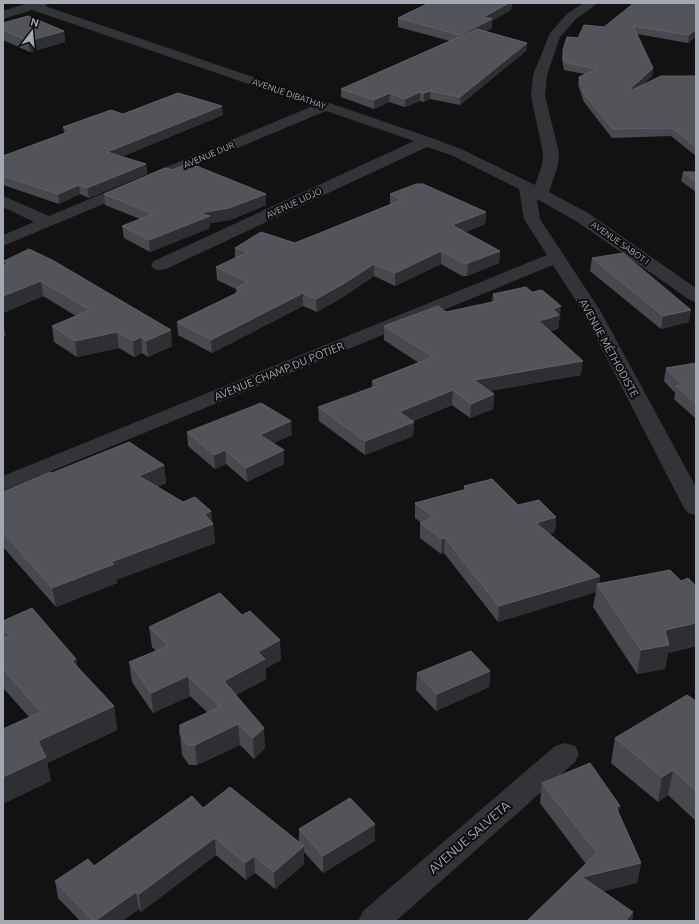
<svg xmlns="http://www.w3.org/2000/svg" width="699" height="924" font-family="Ubuntu,sans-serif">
<rect width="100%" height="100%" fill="#121213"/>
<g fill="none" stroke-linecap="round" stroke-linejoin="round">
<g fill="#333438" fill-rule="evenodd">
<path d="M28,3H49L45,6L432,138L461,149L535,185L542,165L543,153L531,96L533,75L550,33L568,13L584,3H598L576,19L560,37L547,75L545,96L559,153L558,165L549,192L588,213L696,288V302L690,300L576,221L537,199L540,219L601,312L696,487V515L688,513L684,508L583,312L553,265L3,491V476L547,255L524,219L519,189L451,155L427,147L166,269L160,270L154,269L151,265L154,261L414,141L326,111L3,246V235L34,222L3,207V196L49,216L313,106L32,10L3,19V11Z"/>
<path d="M565,743L575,746L579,754L575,762L396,921H358L363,911L555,746Z"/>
</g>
</g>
<g fill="#48494e">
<path d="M429,3H512L511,10L492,21V28L485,31L527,43L526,51L460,105L430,99L424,102L420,101L405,107L389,102L374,109L341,97V89L450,41L398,27V18Z"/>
<path d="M696,3V36L688,43L637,34L653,68L652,76L641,86L696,76V156L671,136L612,138L584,102L578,85L579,77L585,74L564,70L562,58L563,50L578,38L604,27Z"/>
<path d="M3,23L64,31L65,42L30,52L3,40Z"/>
<path d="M123,114L223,115L121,157L146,164L147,174L89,198L80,194L59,204L3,185V156L64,133L63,127Z"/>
<path d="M683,172H696V192L681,181Z"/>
<path d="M104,194L266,205L230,220L210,223V228L150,252L124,238L122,226L140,219L105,205Z"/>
<path d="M390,194L486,212L485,224L465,232L500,251L499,263L467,276H462L441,264L395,286L374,276L343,297L317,312L303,306L212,353L178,335L177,322L236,293V289L217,280L216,267L235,258V248L295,243L390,204Z"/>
<path d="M592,258L689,322L661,329L590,271Z"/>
<path d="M4,261L172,346L148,357L142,353L134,357L119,348L77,357L54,342L52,326L76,316L43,296L3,313V265H5Z"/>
<path d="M493,294L560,319L559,320L558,329L550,331L581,375L490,391L494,394L493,409L470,418L452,405L413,421L414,422L413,436L365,455L319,421L318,407L372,388V381L419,363L384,340V326L492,302Z"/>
<path d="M696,363V417L695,418L674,399L675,393L664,381L666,368Z"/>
<path d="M187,432L292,435L273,443L284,450V464L247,482L226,464L215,469L188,446Z"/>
<path d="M164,465L166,483L157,487L183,502L211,511L212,522L213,524L215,543L116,580L117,583L56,607L3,547V492L52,473Z"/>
<path d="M464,486L556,517L555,532L549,534L600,576L599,583L681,581L696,586V646L668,653L665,669L637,674L593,607L596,592L498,622L444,553L441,554L420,538V523H422L415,518V503L464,490Z"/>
<path d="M3,621L76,659L77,667L114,706L117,730L47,763L51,781L29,717L5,690L3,691Z"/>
<path d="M149,627L281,660L266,668V679L236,695L265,748L254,759L240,745L197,765H189L182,755L180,734L207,712L190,696L153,713L132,682L129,662L156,651L152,647Z"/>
<path d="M490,671L489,687L436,711L416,690L417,673Z"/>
<path d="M696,701V821L668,795L658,802L611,763L615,738Z"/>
<path d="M542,783L618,813L641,863L637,883L603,891L633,912L632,921H527L586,864L540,803Z"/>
<path d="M203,808L299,842V829L375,841L323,873L304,852V864L275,889L255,873L246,880L216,855L141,912L139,909L122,921H80L58,898L55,881L94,866Z"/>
</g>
<g fill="#2e2f32">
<path d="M509,3H512L511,10L492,21V28L459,44L460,35L483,17Z"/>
<path d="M696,29V36L688,43L689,35Z"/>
<path d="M64,31L65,42L30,52L28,41Z"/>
<path d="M527,43L526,51L460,105V97Z"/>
<path d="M653,68L652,76L630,96L631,88Z"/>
<path d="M430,91V99L424,102V93Z"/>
<path d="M420,92V101L405,107V99Z"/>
<path d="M390,93L389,102L374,109V100Z"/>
<path d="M222,106L223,115L108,162L107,152Z"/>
<path d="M146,164L147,174L89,198L87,188Z"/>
<path d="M79,185L80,194L59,204L58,194Z"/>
<path d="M266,194V205L230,220L210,223V228L150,252L149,240L200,213Z"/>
<path d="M486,212L485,224L452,238V225Z"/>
<path d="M441,251V264L395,286V273Z"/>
<path d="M500,251L499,263L467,276L468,263Z"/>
<path d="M374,264V276L343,297L317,312L316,299Z"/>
<path d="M41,281L43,296L3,313V296Z"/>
<path d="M303,293V306L212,353L211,340Z"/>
<path d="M561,306L560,319L559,320L558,329L537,334L539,321L553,309Z"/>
<path d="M691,310L689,322L661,329L663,316Z"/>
<path d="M3,320L6,336L3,337Z"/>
<path d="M171,330L172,346L148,357L146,341Z"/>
<path d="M117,332L119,348L77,357L75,341Z"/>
<path d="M141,337L142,353L134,357L133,341Z"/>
<path d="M583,361L581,375L473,394L474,380Z"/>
<path d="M453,390L452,405L399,426V412Z"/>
<path d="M494,394L493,409L470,418L471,404Z"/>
<path d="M291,421L292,435L260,449V435Z"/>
<path d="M414,422L413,436L365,455V441Z"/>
<path d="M225,450L226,464L215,469L214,455Z"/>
<path d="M284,450V464L247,482L246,468Z"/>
<path d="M164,465L166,483L141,494L139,476Z"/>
<path d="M211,511L212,524H213L215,543L116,580L117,583L56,607L52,588L111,562Z"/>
<path d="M556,517L555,532L534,538L536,523Z"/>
<path d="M445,538L444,553L441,554L442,539Z"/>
<path d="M600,576L599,587L597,584L596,592L498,622L499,606Z"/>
<path d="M696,623V646L668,653L665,669L637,674L641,650L665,630Z"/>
<path d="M280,640L281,660L266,668V679L226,701L224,681L258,652Z"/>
<path d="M76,659L80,683L72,661Z"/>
<path d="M490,671L489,687L436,711L437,694Z"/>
<path d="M188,676L190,696L153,713L151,693Z"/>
<path d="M3,682L5,690L3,691Z"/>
<path d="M114,706L117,730L47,763L51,781L3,804V777L38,741Z"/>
<path d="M238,724L240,745L197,765L195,745Z"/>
<path d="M264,728L265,748L254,759L253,738Z"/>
<path d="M673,770L668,795L658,802L662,777Z"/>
<path d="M620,806L616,826V807Z"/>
<path d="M375,824V841L323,873V856Z"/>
<path d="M215,838L216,855L141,912L139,894Z"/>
<path d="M304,846V864L275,889L274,872Z"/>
<path d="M254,856L255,873L246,880L245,863Z"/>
<path d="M641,863L637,883L579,897L582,877Z"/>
<path d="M136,892L139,909L122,921H95Z"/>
<path d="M633,912L632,921H625Z"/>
</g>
<g fill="#525459" stroke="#5f6167">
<path d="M429,3H509L483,17L492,19L460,35L398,18Z"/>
<path d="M634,3H696V29L689,35L633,26L653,68L631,88L632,90L661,76H696V147L672,128L613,129L584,94L579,77L597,69L564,62L563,50L567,37L578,38L584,25L604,27Z"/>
<path d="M28,16L64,31L28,41L3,30V23Z"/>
<path d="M477,29L527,43L460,97L430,91L424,93L420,92L405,99L390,93L374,100L341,89Z"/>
<path d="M178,93L222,106L107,152L146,164L87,188L79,185L58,194L3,176V156L71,131L63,127L111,110L123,114Z"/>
<path d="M189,163L266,194L229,208L200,213L210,216L149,240L122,226L153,214L104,194L165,168L172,170Z"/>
<path d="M683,172H696V182Z"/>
<path d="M416,184H423L486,212L452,225L500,251L468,263H463L441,251L395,273L374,264L343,284L316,299L303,293L211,340L177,322L241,291L236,288L248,282L216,267L248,252L235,248L261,232L295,243L402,200L390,194Z"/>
<path d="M29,249L54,261L171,330L146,341L141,337L133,341L117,332L75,341L52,326L90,310L41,281L3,296V265L9,263L4,261Z"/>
<path d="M623,253L691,310L663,316L592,258Z"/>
<path d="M526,287L532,292L542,290L561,306L553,309L559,315L539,321L583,361L474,380L494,394L471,404L453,390L399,412L414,422L365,441L318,407L379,385L372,381L433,357L384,326L438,306L446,312L497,301L493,294Z"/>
<path d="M696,363V404L676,386L682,385L666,368Z"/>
<path d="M261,403L291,421L260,435L284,450L246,468L225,450L214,455L187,432Z"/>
<path d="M129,442L164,465L139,476L183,502L195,497L211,511L205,514L213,524L111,562L114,564L52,588L3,532V492L50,472L52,473Z"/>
<path d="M492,479L518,505L539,500L556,517L536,523L600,576L499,606L445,538L442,539L420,523L434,517L415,503L467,489L464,486Z"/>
<path d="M670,570L681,581L688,578L696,586V597L694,598L696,599V623L665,630L669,645L641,650L597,584Z"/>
<path d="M220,593L242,615L250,611L280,640L258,652L265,659L224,681L264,728L253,738L238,724L195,745H187L180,734V725L220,707L188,676L151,693L129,662L168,646L149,627Z"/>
<path d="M32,608L76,659L72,661L114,706L38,741L46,757L3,777V729L41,712L3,669V639L10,636L3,627V621Z"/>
<path d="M471,651L490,671L437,694L417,673Z"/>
<path d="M687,695L696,701V791L673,770L662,777L615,738Z"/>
<path d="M590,763L620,806L616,807L641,863L582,877L633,912L625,921H527L597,853L542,783Z"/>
<path d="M230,787L304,846L274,872L254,856L245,863L215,838L139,894L136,892L95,921H93L55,881L88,859L94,866L192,796L203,808Z"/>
<path d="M350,798L375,824L323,856L299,829Z"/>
</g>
<g text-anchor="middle" stroke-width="4" stroke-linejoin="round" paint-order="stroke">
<g font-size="9" fill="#a4aab3" stroke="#0d0d0e">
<text transform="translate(289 94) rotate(19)" y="3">AVENUE DIBATHAY</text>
<text transform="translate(209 155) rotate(-23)" y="3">AVENUE DUR</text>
<text transform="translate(294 203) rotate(-25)" y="3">AVENUE LIDJO</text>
<text transform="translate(620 243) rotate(35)" y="3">AVENUE SABOT I</text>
</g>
<g font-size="11" fill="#a4aab3" stroke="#0d0d0e">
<text transform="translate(609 348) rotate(61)" y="4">AVENUE MÉTHODISTE</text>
<text transform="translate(279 371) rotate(-22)" y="4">AVENUE CHAMP DU POTIER</text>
</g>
<g font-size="13" fill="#a4aab3" stroke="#0d0d0e">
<text transform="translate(469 837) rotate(-41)" y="5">AVENUE SALVETA</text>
</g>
</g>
<rect width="699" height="924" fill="none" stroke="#a4aab3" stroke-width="8"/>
<g transform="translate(32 32) rotate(16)" stroke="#0d0d0e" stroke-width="3" paint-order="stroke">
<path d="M0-3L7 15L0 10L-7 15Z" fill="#a4aab3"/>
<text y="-6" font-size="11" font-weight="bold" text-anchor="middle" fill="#a4aab3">N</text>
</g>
</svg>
